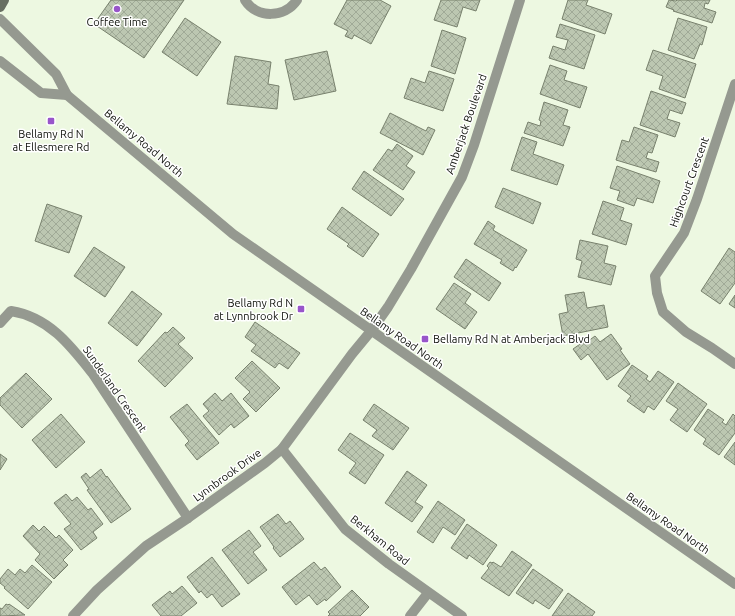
<svg xmlns="http://www.w3.org/2000/svg" width="735" height="616" font-family="Ubuntu,sans-serif">
<defs>
<pattern id="building-cross-hatch" width="8" height="8" patternUnits="userSpaceOnUse"><rect width="8" height="8" fill="#bcc7b1"/><path d="M0 0l8 8M0 8l8-8" fill="none" stroke="#a0aa97"/></pattern>
</defs>
<rect width="100%" height="100%" fill="#edf8e1"/>
<g fill="url(#building-cross-hatch)" stroke="#78816d">
<path d="M111,0H184L144,58L94,24Z"/>
<path d="M347,0H380L391,6L371,44L354,35L352,39L345,36L348,31L334,24Z"/>
<path d="M441,0H480L476,11L463,7L457,27L434,20Z"/>
<path d="M568,0H588L586,5L612,14L605,34L562,19Z"/>
<path d="M669,0L676,1L677,0H710L708,4L705,3L704,8L716,12L712,23L673,11L674,10L666,7Z"/>
<path d="M185,18L221,42L197,76L162,52Z"/>
<path d="M678,18L707,27L702,45L700,44L694,59L668,50Z"/>
<path d="M560,24L595,35L584,69L549,58L553,46L565,50L568,40L556,37Z"/>
<path d="M442,30L466,38L455,74L431,66Z"/>
<path d="M653,50L696,64L685,98L659,89L663,76L646,70Z"/>
<path d="M327,51L336,91L294,100L285,60Z"/>
<path d="M235,56L271,62L268,84L279,86L277,109L227,104Z"/>
<path d="M550,65L567,71L564,80L587,87L580,108L540,94Z"/>
<path d="M429,71L454,79L443,111L404,98L411,78L425,83Z"/>
<path d="M651,91L686,103L682,114L670,110L667,119L680,123L675,137L640,125Z"/>
<path d="M544,102L568,110L563,125L570,127L563,146L524,133L528,122L540,126L541,121L539,120Z"/>
<path d="M390,113L426,131L428,127L435,130L423,155L380,133Z"/>
<path d="M634,127L658,135L652,153L648,152L646,158L659,162L656,172L616,160L622,140L629,142Z"/>
<path d="M522,137L537,142L533,154L564,165L557,185L511,170Z"/>
<path d="M397,144L413,156L406,166L415,172L403,190L373,170L388,149L392,151Z"/>
<path d="M617,166L660,181L653,203L637,198L634,206L617,200L620,191L610,188Z"/>
<path d="M364,171L404,199L391,216L352,189Z"/>
<path d="M503,188L541,203L533,224L495,207Z"/>
<path d="M603,201L624,208L620,220L632,224L626,245L592,234Z"/>
<path d="M47,204L82,216L69,253L35,241Z"/>
<path d="M342,207L379,234L363,257L347,246L349,244L327,229Z"/>
<path d="M488,221L495,226L493,230L527,250L516,268L515,267L513,271L500,263L502,260L474,244Z"/>
<path d="M580,240L608,246L604,263L616,266L611,285L578,277L582,261L576,259Z"/>
<path d="M94,247L125,267L105,297L74,276Z"/>
<path d="M729,248L735,252V283L720,304L701,291Z"/>
<path d="M466,259L501,283L489,301L454,277Z"/>
<path d="M454,283L471,294L465,303L477,312L465,329L436,309Z"/>
<path d="M132,291L162,314L137,346L108,323Z"/>
<path d="M584,292L587,308L604,305L608,327L563,336L559,314L568,312L565,295Z"/>
<path d="M735,295V308L729,304Z"/>
<path d="M255,322L300,353L288,369L279,363L275,368L251,351L256,345L245,337Z"/>
<path d="M173,327L185,338L178,344L193,358L165,387L138,361L165,332L167,333Z"/>
<path d="M611,334L622,349L620,350L630,364L607,380L588,354L581,360L573,349L586,340L587,342L595,336L600,342Z"/>
<path d="M252,361L280,388L256,412L243,399L250,392L235,378Z"/>
<path d="M632,365L648,376L646,379L650,382L658,371L674,382L654,410L648,406L644,413L627,401L631,396L618,386Z"/>
<path d="M26,373L52,399L22,428L0,405V398Z"/>
<path d="M678,383L707,404L687,432L670,420L678,409L666,401Z"/>
<path d="M215,393L222,401L231,393L249,416L234,428L231,424L219,435L203,416L209,411L203,404Z"/>
<path d="M187,404L219,443L197,460L185,445L189,441L170,417Z"/>
<path d="M374,404L409,428L393,450L372,436L377,430L363,420Z"/>
<path d="M708,409L724,420L722,422L726,425L733,414L735,416V433L719,455L703,444L706,439L694,430Z"/>
<path d="M61,414L85,442L56,468L32,440Z"/>
<path d="M350,433L384,455L365,484L349,473L356,463L338,450Z"/>
<path d="M735,442V465L724,457Z"/>
<path d="M0,454L7,459L0,470Z"/>
<path d="M101,469L106,477L107,476L131,509L111,523L87,490L89,489L81,477L86,473L90,478Z"/>
<path d="M407,471L427,485L415,502L423,507L412,522L385,503Z"/>
<path d="M66,494L72,501L77,497L88,510L91,508L103,524L93,532L97,538L81,550L64,529L71,524L54,503Z"/>
<path d="M438,501L465,520L455,535L443,527L433,543L417,532Z"/>
<path d="M278,514L286,524L290,521L304,539L280,557L273,548L274,547L260,527Z"/>
<path d="M467,524L497,545L483,565L469,555L467,559L451,548Z"/>
<path d="M33,525L39,531L44,526L56,538L59,535L73,550L63,560L68,565L54,579L35,560L40,554L23,536Z"/>
<path d="M249,530L261,546L253,552L267,570L248,584L222,550Z"/>
<path d="M512,551L532,565L509,596L481,578L489,568L487,566L490,562L492,563L493,562L501,567Z"/>
<path d="M212,557L240,594L222,607L212,594L207,598L201,591L199,593L187,577Z"/>
<path d="M314,562L321,570L325,567L341,587L326,601L325,599L317,605L309,595L296,605L282,587Z"/>
<path d="M32,565L52,582L28,609L4,588L5,587L0,583V579L8,569L15,575L20,569L25,573Z"/>
<path d="M533,569L563,590L549,609L535,600L533,604L516,593Z"/>
<path d="M182,586L197,603L181,616H161L152,605L170,591L172,594Z"/>
<path d="M352,590L369,607L360,616H328L330,614L328,612Z"/>
<path d="M568,593L595,612L592,616H552Z"/>
<path d="M6,604L8,605L9,604L25,615L0,616V608L2,609Z"/>
</g>
<g fill="none" stroke-linecap="round" stroke-linejoin="round">
<g stroke="#959990" stroke-width="10">
<path d="M245,0C257,19 285,18 297,0"/>
<path d="M735,84L697,199L684,233L655,276L657,293L663,312L686,332L712,348L735,364"/>
<path d="M0,323L11,311C49,317 71,346 93,374L188,518"/>
<path d="M282,449L345,529L389,564L462,616"/>
<path d="M73,616L97,590L146,546L188,518L265,463L282,449L352,354L371,331L388,307L411,269L462,177L474,145L520,0"/>
<path d="M410,616L428,593"/>
</g>
<g stroke="#959990" stroke-width="10">
<path d="M0,19L56,74L67,95L233,234L735,584"/>
<path d="M0,61L41,93L67,95"/>
</g>
<path stroke="#686f62" stroke-width="10" d="M0,7L4,0"/>
</g>
<g fill="#9855ca" stroke="#fff" stroke-width="1.5">
<circle cx="117" cy="9" r="4"/>
<rect x="47" y="117" width="8" height="8" rx="2"/>
<rect x="297" y="305" width="8" height="8" rx="2"/>
<rect x="421" y="335" width="8" height="8" rx="2"/>
</g>
<g text-anchor="middle" stroke-width="3" stroke-linejoin="round" paint-order="stroke">
<g font-size="11" fill="#0e110a" stroke="#fff">
<text x="117" y="26">Coffee Time</text>
<text x="51" y="138">Bellamy Rd N<tspan x="51" dy="13">at Ellesmere Rd</tspan></text>
<text x="293" y="307" text-anchor="end">Bellamy Rd N<tspan x="293" dy="13">at Lynnbrook Dr</tspan></text>
<text x="433" y="343" text-anchor="start">Bellamy Rd N at Amberjack Blvd</text>
</g>
<g font-size="11" fill="#0e110a" stroke="#fff">
<text transform="translate(466 124) rotate(-71)" y="4">Amberjack Boulevard</text>
<text transform="translate(144 143) rotate(40)" y="4">Bellamy Road North</text>
<text transform="translate(689 182) rotate(-70)" y="4">Highcourt Crescent</text>
<text transform="translate(402 338) rotate(35)" y="4">Bellamy Road North</text>
<text transform="translate(115 389) rotate(55)" y="4">Sunderland Crescent</text>
<text transform="translate(227 475) rotate(-36)" y="4">Lynnbrook Drive</text>
<text transform="translate(668 523) rotate(35)" y="4">Bellamy Road North</text>
<text transform="translate(380 540) rotate(39)" y="4">Berkham Road</text>
</g>
</g>
</svg>
